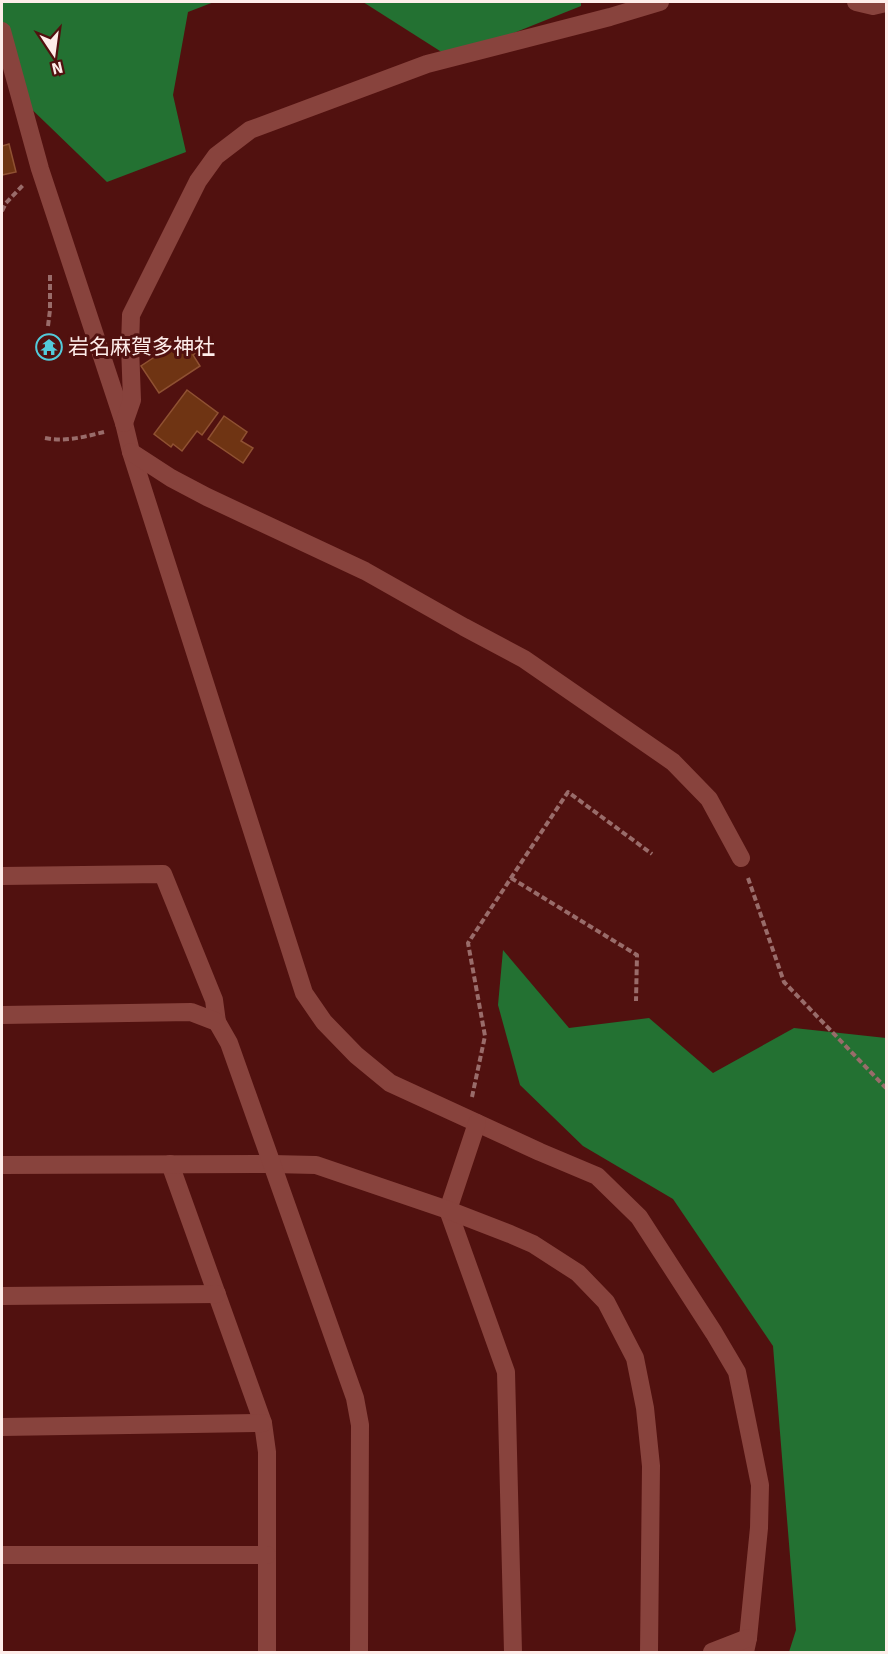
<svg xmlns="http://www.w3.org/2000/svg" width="888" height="1654" font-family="Signika,'Noto Sans JP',sans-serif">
<rect width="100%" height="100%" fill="#51110f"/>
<g fill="#237132">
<path d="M2,2H214L188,12L173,95L186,152L107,182L18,96L2,44Z"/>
<path d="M363,2H581V6L451,58Z"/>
<path d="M503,950L569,1028L649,1018L713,1073L794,1028L886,1038V1652H789L796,1630L773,1346L673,1199L583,1146L520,1085L498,1005Z"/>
</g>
<g fill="#6f3413" stroke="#8f5132" stroke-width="1.5">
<path d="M9,144L16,172L2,175V146Z"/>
<path d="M188,336L198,351L193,355L200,366L159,393L141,366L156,356L153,353L174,340L176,343Z"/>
<path d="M42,341H57L56,356H41Z"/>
<path d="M187,390L218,413L202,435L197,431L182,451L173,444L171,447L154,434Z"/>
<path d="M224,416L247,432L241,441L253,448L243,463L208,439Z"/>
</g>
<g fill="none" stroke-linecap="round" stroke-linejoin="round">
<g stroke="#996c6a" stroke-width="4" stroke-dasharray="6 3" stroke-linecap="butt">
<path d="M2,211L6,203L24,184"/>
<path d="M48,326L50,310V275"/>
<path d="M45,438C65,442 84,437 104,432"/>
<path d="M511,878L637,955L636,1001"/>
<path d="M748,878L784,982L886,1088"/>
<path d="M472,1097L485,1036L468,943L568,792L652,854"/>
</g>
<g stroke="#88433d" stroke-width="18">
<path d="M856,2L873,6L886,3"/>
<path d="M2,31L40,169L124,423L131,452L304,993L324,1022L356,1055L390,1083L540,1152L597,1176L639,1217L714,1333L737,1372L760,1485L759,1528L748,1638L745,1652"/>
<path d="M124,423L132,400L130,346L131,315L198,181L216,156L250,130L427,64L610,17L660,2"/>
<path d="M131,452L171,478L207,497L365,571L464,627L524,659L673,762L709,799L741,858"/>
<path d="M2,876L163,874L214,1000L217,1022"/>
<path d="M477,1123L448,1210L506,1372L513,1652"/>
<path d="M170,1164L263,1423L267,1452V1652"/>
<path d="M2,1165L272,1164L316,1165L448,1210L510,1234L533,1244L578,1273L606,1302L635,1358L645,1408L651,1466L649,1652"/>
<path d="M2,1296L217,1294"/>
<path d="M2,1427L263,1423"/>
<path d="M2,1555H267"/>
<path d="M712,1652L748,1638"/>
</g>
<path stroke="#88433d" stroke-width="18" d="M2,1015L191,1012L217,1022L229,1043L355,1398L360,1425L359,1652"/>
</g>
<defs>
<g id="temple-ring" transform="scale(1.35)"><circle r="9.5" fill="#51110f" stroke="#53cbda" stroke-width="1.5"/><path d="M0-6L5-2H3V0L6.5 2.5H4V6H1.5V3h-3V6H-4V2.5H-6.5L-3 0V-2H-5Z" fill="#53cbda"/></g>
</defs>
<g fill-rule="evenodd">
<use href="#temple-ring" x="49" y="347"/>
</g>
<g text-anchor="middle" stroke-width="6" stroke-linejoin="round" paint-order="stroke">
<g font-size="21" fill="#feedea" stroke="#51110f" text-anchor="start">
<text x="68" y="354">岩名麻賀多神社</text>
</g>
</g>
<rect width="888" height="1654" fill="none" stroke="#feedea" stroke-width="6"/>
<g transform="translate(54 54) rotate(167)" stroke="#51110f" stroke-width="4.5" paint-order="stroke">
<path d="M0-4.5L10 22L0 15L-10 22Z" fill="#feedea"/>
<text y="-9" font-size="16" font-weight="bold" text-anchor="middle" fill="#feedea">N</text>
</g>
</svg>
